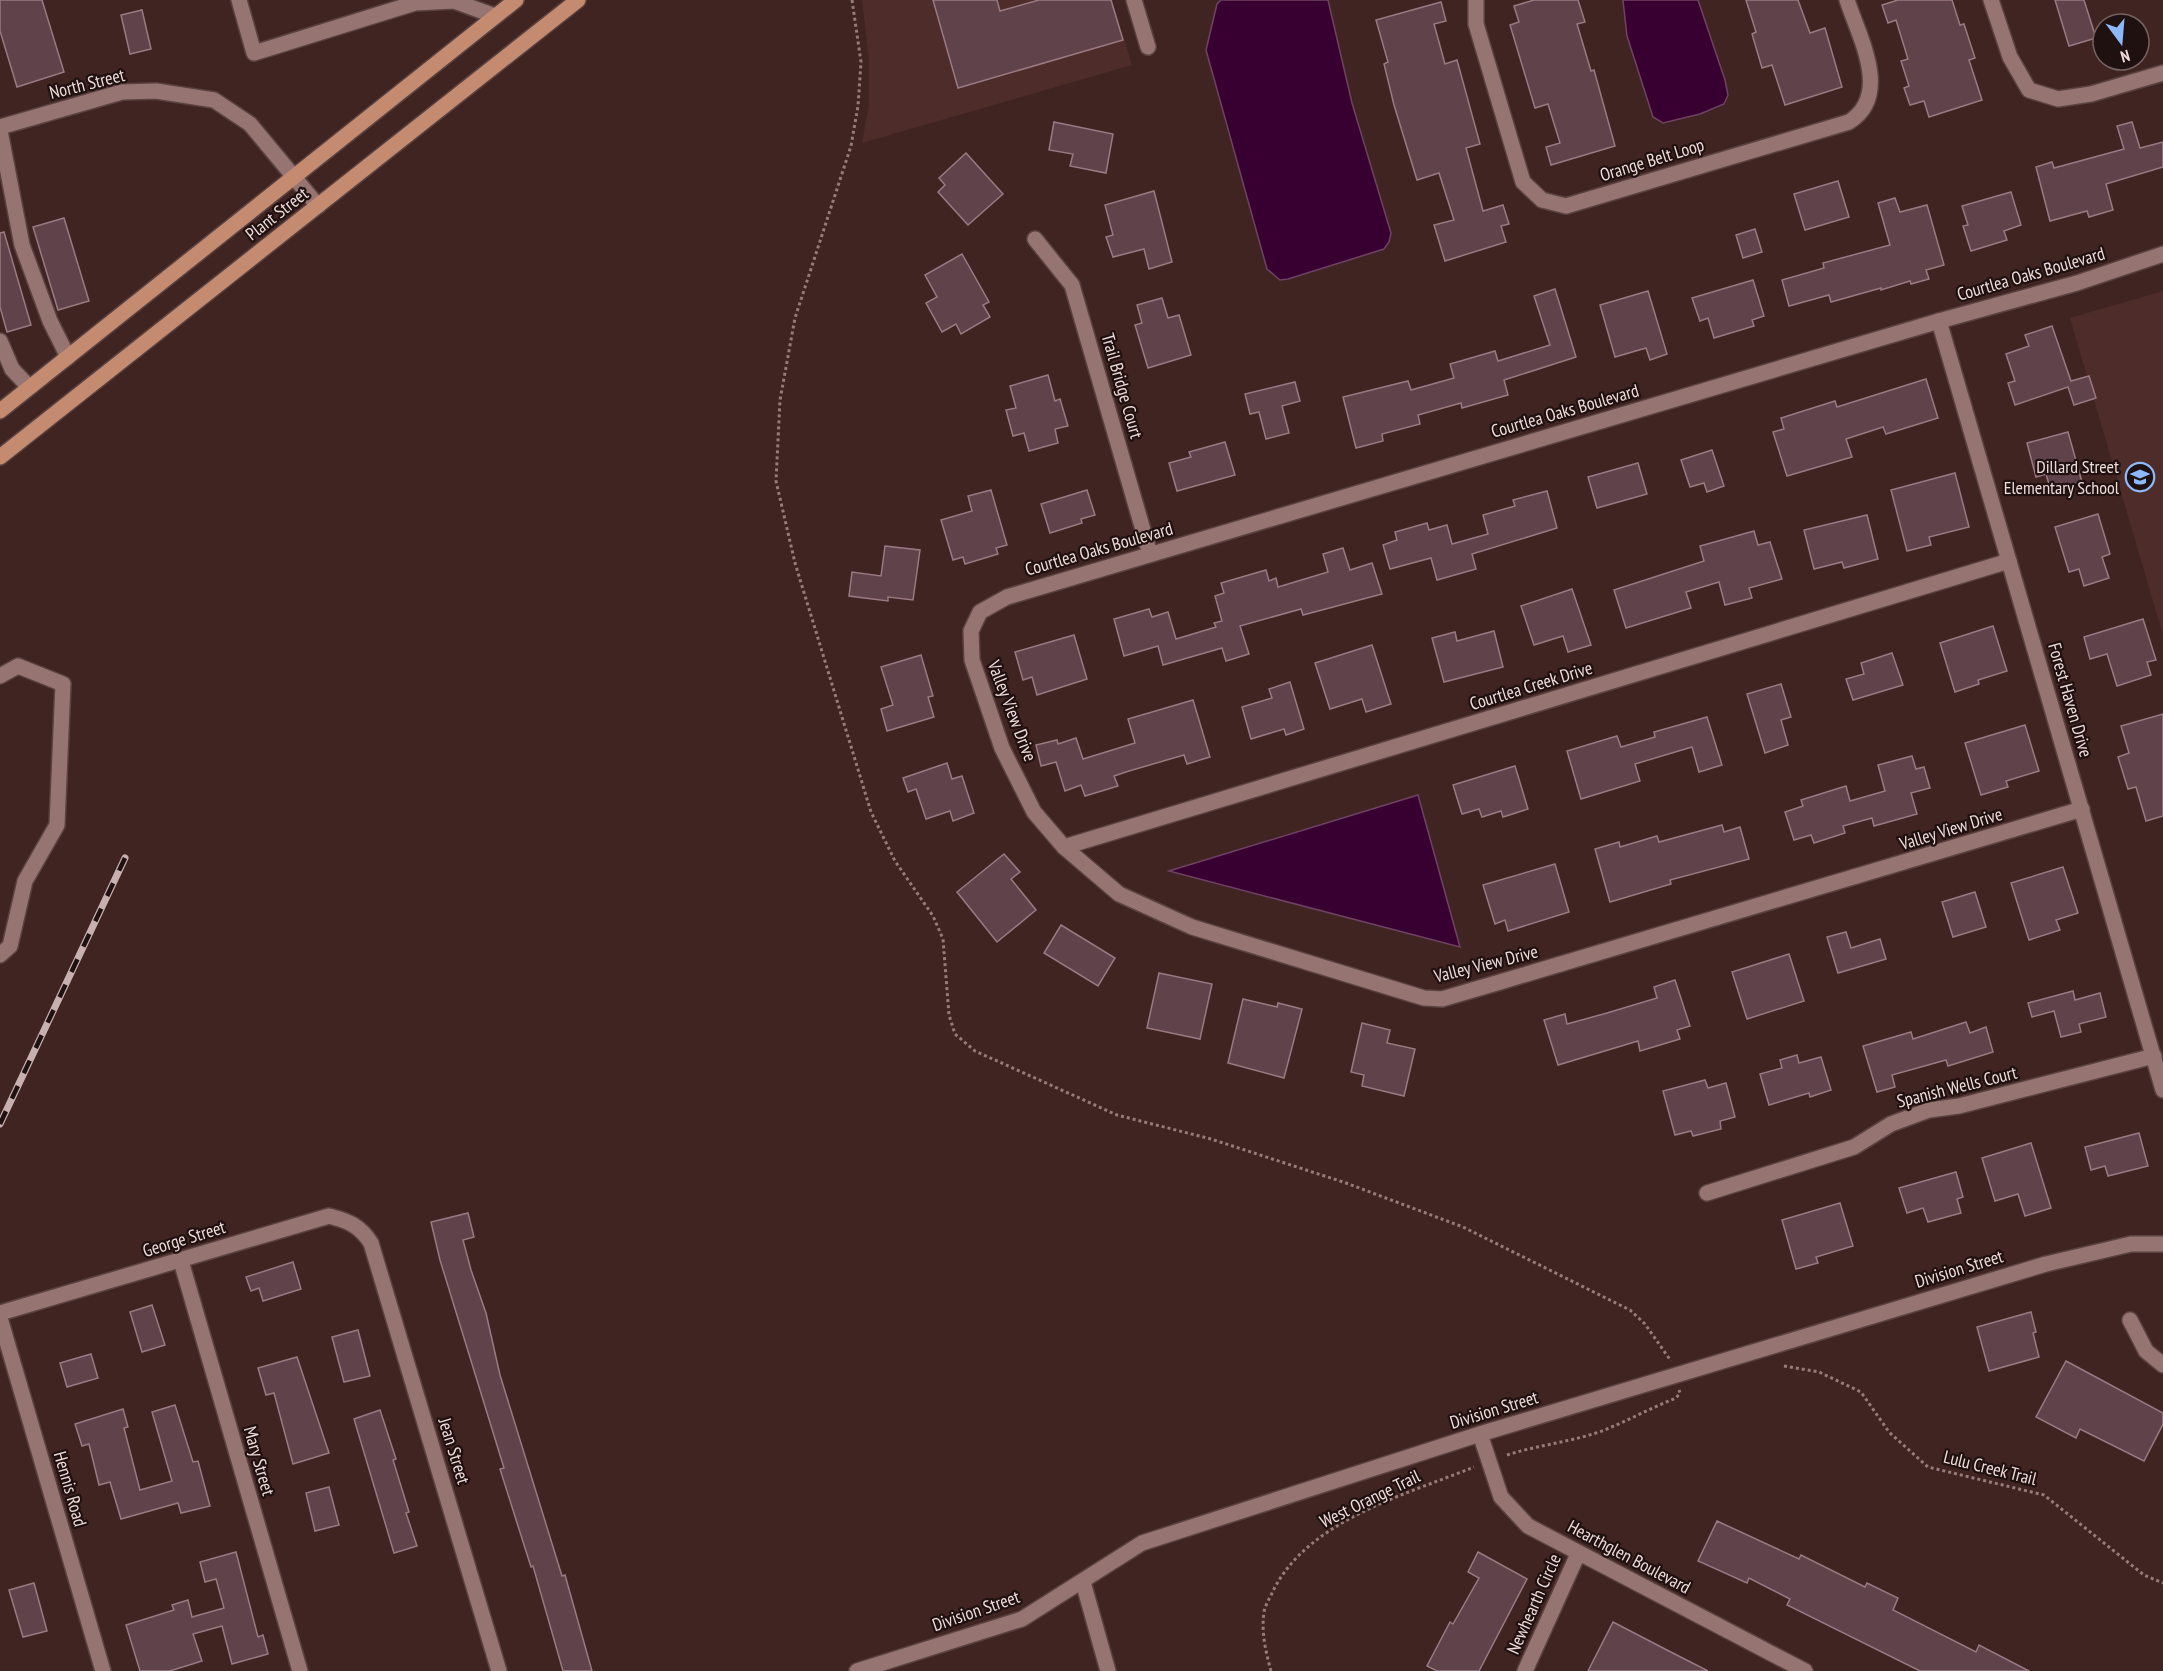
<svg xmlns="http://www.w3.org/2000/svg" width="2163" height="1671" font-family="'PT Sans Narrow',sans-serif">
<rect width="100%" height="100%" fill="#402422"/>
<g fill="#4e2c2a">
<path d="M862,0H1112L1132,65L862,143L869,104V61Z"/>
<path d="M2163,291V635L2070,318Z"/>
</g>
<g fill="#380031" stroke="#6f4264" stroke-width="1.5">
<path d="M1221,0H1328L1352,103L1391,233L1389,242L1384,249L1288,279L1280,280L1267,269L1206,50L1217,4Z"/>
<path d="M1623,0H1698L1725,80L1728,95L1724,104L1700,114L1663,123L1653,117L1627,36Z"/>
<path d="M1418,795L1460,947L1169,871Z"/>
</g>
<g fill="#60424b" stroke="#9a7983" stroke-width="1.5">
<path d="M0,0H42L64,72L17,87L0,31Z"/>
<path d="M933,0H997L1000,11L1039,0H1111L1123,40L958,88Z"/>
<path d="M1534,0H1578L1585,22L1577,24L1591,71L1594,70L1615,146L1551,165L1546,147L1560,143L1548,104L1535,108L1510,25L1519,22L1514,6Z"/>
<path d="M1746,0H1798L1810,33L1825,28L1842,87L1785,105L1772,65L1762,68L1752,34L1756,32Z"/>
<path d="M1898,0H1952L1960,25L1964,24L1975,58L1969,60L1982,100L1929,117L1924,101L1910,105L1904,88L1909,86L1901,61L1908,59L1896,20L1888,23L1882,5Z"/>
<path d="M2055,0H2084L2096,38L2069,46Z"/>
<path d="M1441,2L1446,21L1434,24L1445,64L1457,60L1480,144L1466,148L1483,211L1503,205L1509,224L1501,226L1506,242L1445,261L1434,225L1454,220L1439,173L1417,180L1394,105L1384,64L1388,62L1376,20Z"/>
<path d="M142,10L151,49L130,54L121,15Z"/>
<path d="M1054,122L1113,134L1106,173L1070,166L1073,154L1049,150Z"/>
<path d="M2132,122L2140,148L2163,142V167L2106,184L2113,210L2089,217L2087,211L2050,221L2036,167L2052,162L2054,168L2124,149L2117,126Z"/>
<path d="M966,153L1003,194L968,225L938,192L945,185L939,178Z"/>
<path d="M1838,181L1849,217L1805,230L1794,194Z"/>
<path d="M1154,191L1172,262L1149,269L1144,249L1113,257L1106,237L1113,235L1105,205Z"/>
<path d="M2011,192L2021,225L2004,231L2007,240L1971,251L1963,226L1968,225L1962,206Z"/>
<path d="M1895,198L1900,212L1927,205L1944,265L1926,270L1929,279L1911,284L1910,281L1881,290V288L1831,302L1829,295L1789,306L1782,280L1824,268L1823,263L1890,245L1878,203Z"/>
<path d="M64,218L89,301L58,310L33,227Z"/>
<path d="M1755,229L1762,252L1743,258L1736,235Z"/>
<path d="M4,232L31,325L7,332L0,307V233Z"/>
<path d="M962,254L989,302L983,305L990,317L961,334L956,324L942,332L926,303L937,297L925,275Z"/>
<path d="M1753,280L1764,316L1752,320L1754,326L1714,338L1708,318L1700,321L1692,298Z"/>
<path d="M1555,289L1576,357L1504,380L1508,395L1462,408L1461,403L1418,415L1420,424L1382,434L1383,441L1356,448L1343,397L1408,381L1411,390L1454,378L1450,364L1495,351L1498,361L1550,345L1534,296Z"/>
<path d="M1648,291L1667,354L1650,360L1646,348L1615,357L1600,305Z"/>
<path d="M1162,298L1168,318L1179,315L1191,355L1148,368L1135,325L1142,323L1137,305Z"/>
<path d="M2052,326L2071,381L2089,376L2096,398L2074,405L2068,387L2015,405L2008,383L2015,381L2006,354L2029,346L2025,335Z"/>
<path d="M1048,375L1055,401L1060,399L1068,426L1055,429L1058,443L1029,451L1024,433L1013,436L1006,410L1016,408L1010,386Z"/>
<path d="M1926,379L1938,418L1886,434L1883,427L1846,439L1852,457L1787,476L1773,432L1784,429L1781,418L1835,401L1837,407Z"/>
<path d="M1295,382L1300,401L1282,406L1289,433L1266,439L1259,412L1250,414L1245,394Z"/>
<path d="M2068,432L2082,482L2051,491L2046,474L2036,477L2027,443Z"/>
<path d="M1225,442L1235,475L1177,491L1169,463L1191,457L1189,452Z"/>
<path d="M1712,450L1724,486L1707,492L1704,483L1690,487L1681,460Z"/>
<path d="M1638,463L1647,494L1597,508L1588,477Z"/>
<path d="M1955,473L1969,527L1929,537L1931,545L1907,551L1891,490Z"/>
<path d="M991,490L1007,545L996,548L998,554L965,564L963,557L953,560L941,520L972,511L968,496Z"/>
<path d="M1087,490L1095,515L1081,519L1082,523L1050,533L1041,504Z"/>
<path d="M1547,491L1557,528L1472,554L1476,569L1437,580L1431,558L1390,569L1383,545L1397,540L1395,532L1427,523L1429,530L1447,525L1452,544L1488,534L1483,515L1515,506L1513,500Z"/>
<path d="M2098,514L2110,554L2102,557L2109,578L2084,586L2079,569L2069,572L2055,527Z"/>
<path d="M1867,515L1878,559L1844,568L1842,562L1814,569L1804,530Z"/>
<path d="M1754,531L1758,545L1770,542L1782,579L1749,588L1752,598L1725,605L1719,582L1686,592L1691,608L1626,628L1614,590L1704,561L1700,546Z"/>
<path d="M885,546L920,550L913,600L888,597V601L849,596L852,572L881,576Z"/>
<path d="M1343,548L1350,570L1372,563L1382,594L1303,615L1301,609L1240,626L1249,654L1226,661L1222,648L1163,665L1158,646L1124,656L1114,619L1149,609L1152,617L1168,612L1176,639L1216,627L1214,623L1222,621L1215,596L1224,593L1221,583L1266,570L1269,581L1276,578L1278,587L1328,572L1323,554Z"/>
<path d="M1572,589L1591,645L1568,652L1563,636L1534,645L1521,606Z"/>
<path d="M2143,619L2156,660L2147,662L2151,675L2117,686L2107,654L2090,659L2084,637Z"/>
<path d="M1993,626L2007,671L1978,680L1979,684L1955,692L1940,643Z"/>
<path d="M1494,631L1503,667L1444,682L1432,638L1455,632L1457,641Z"/>
<path d="M1074,635L1087,679L1037,695L1032,677L1023,680L1015,652Z"/>
<path d="M1372,645L1391,704L1366,712L1362,699L1330,709L1315,663Z"/>
<path d="M1892,653L1903,685L1853,700L1846,679L1864,674L1861,663Z"/>
<path d="M921,655L933,696L928,697L934,717L887,731L881,709L893,705L881,667Z"/>
<path d="M1290,682L1304,729L1286,735L1284,729L1251,739L1242,707L1272,698L1269,689Z"/>
<path d="M1781,684L1791,717L1781,720L1788,745L1765,753L1747,694Z"/>
<path d="M1193,700L1210,757L1187,764L1184,755L1129,771L1114,776L1118,786L1085,796L1081,785L1065,791L1056,762L1041,766L1036,745L1057,740L1058,744L1076,738L1083,759L1135,743L1128,719Z"/>
<path d="M2163,714V816L2146,821L2136,787L2128,789L2118,757L2129,753L2121,726Z"/>
<path d="M1707,717L1722,765L1699,772L1692,747L1635,764L1640,781L1581,799L1567,751L1617,736L1621,747L1655,737L1654,732Z"/>
<path d="M2025,725L2039,771L2006,781L2008,787L1981,795L1965,743Z"/>
<path d="M1912,756L1916,769L1924,767L1930,788L1911,793L1917,814L1874,826L1872,818L1843,826L1845,833L1814,843L1811,835L1794,840L1785,812L1803,806L1801,800L1846,786L1850,801L1885,791L1878,765Z"/>
<path d="M947,763L952,779L962,776L974,813L953,821L950,811L926,819L916,789L908,792L903,778Z"/>
<path d="M1515,766L1528,809L1503,817L1501,811L1482,817L1479,809L1462,814L1453,785Z"/>
<path d="M1722,825L1724,832L1740,827L1749,859L1670,880L1671,884L1610,902L1595,849L1619,842L1620,847L1657,836L1659,842Z"/>
<path d="M1004,854L1020,872L1011,879L1036,910L997,942L957,892Z"/>
<path d="M1555,864L1569,912L1508,931L1505,920L1495,924L1483,885Z"/>
<path d="M2063,867L2078,913L2056,920L2060,930L2029,940L2011,883Z"/>
<path d="M1975,892L1986,927L1953,937L1942,902Z"/>
<path d="M1061,925L1115,958L1098,986L1044,953Z"/>
<path d="M1846,932L1851,948L1880,939L1886,959L1838,973L1827,937Z"/>
<path d="M1789,954L1804,1001L1747,1019L1732,972Z"/>
<path d="M1159,973L1212,984L1200,1039L1147,1028Z"/>
<path d="M1675,980L1690,1026L1677,1030L1680,1039L1640,1051L1638,1041L1558,1065L1544,1020L1565,1014L1567,1024L1607,1013L1657,998L1654,987Z"/>
<path d="M2073,991L2075,1000L2100,993L2106,1017L2079,1024L2081,1032L2061,1037L2054,1011L2032,1017L2028,1003Z"/>
<path d="M1243,999L1277,1007L1278,1003L1302,1009L1284,1078L1228,1063Z"/>
<path d="M1966,1022L1970,1033L1986,1027L1993,1052L1948,1066L1946,1060L1892,1075L1895,1087L1877,1092L1863,1046L1911,1032L1913,1039Z"/>
<path d="M1362,1023L1390,1030L1387,1043L1415,1049L1404,1096L1362,1086L1364,1075L1351,1072Z"/>
<path d="M1797,1055L1799,1063L1821,1057L1831,1090L1810,1097L1809,1093L1769,1105L1760,1074L1782,1068L1780,1060Z"/>
<path d="M1705,1080L1708,1088L1726,1083L1735,1117L1720,1121L1721,1129L1693,1136L1691,1131L1675,1135L1663,1091Z"/>
<path d="M2139,1133L2148,1166L2108,1176L2105,1166L2091,1170L2085,1147Z"/>
<path d="M2031,1143L2051,1208L2025,1216L2018,1194L1995,1201L1982,1158Z"/>
<path d="M1956,1172L1963,1197L1957,1199L1961,1213L1928,1222L1923,1208L1907,1213L1899,1188Z"/>
<path d="M1840,1203L1853,1246L1816,1257L1818,1263L1796,1269L1782,1220Z"/>
<path d="M468,1213L474,1237L463,1240L471,1270L486,1313L500,1375L562,1576L565,1575L592,1671H563L533,1566L531,1567L500,1469L504,1468L440,1260L431,1222Z"/>
<path d="M293,1262L301,1289L263,1301L259,1288L251,1291L246,1277Z"/>
<path d="M152,1305L165,1345L142,1352L130,1312Z"/>
<path d="M2031,1312L2036,1332L2033,1333L2039,1357L1989,1371L1977,1327Z"/>
<path d="M358,1330L370,1376L344,1382L332,1337Z"/>
<path d="M91,1354L98,1378L67,1387L60,1363Z"/>
<path d="M297,1357L329,1453L293,1464L274,1393L266,1395L258,1368Z"/>
<path d="M2066,1361L2163,1413V1424L2144,1461L2080,1429L2076,1438L2036,1417Z"/>
<path d="M175,1405L193,1462L198,1461L210,1506L181,1513L178,1503L121,1519L110,1482L99,1485L89,1444L82,1446L75,1424L123,1409L128,1427L124,1428L140,1490L172,1481L152,1412Z"/>
<path d="M380,1410L396,1459L393,1460L409,1512L406,1513L417,1546L394,1553L354,1419Z"/>
<path d="M329,1487L339,1525L315,1531L306,1493Z"/>
<path d="M1717,1521L1799,1559L1801,1555L1865,1587L1867,1583L1898,1598L1893,1610L1976,1652L1979,1645L2029,1671H1920L1787,1605L1790,1599L1749,1578L1747,1583L1698,1561Z"/>
<path d="M236,1552L258,1637L263,1635L268,1654L232,1664L222,1626L193,1634L202,1661L170,1671H140L126,1625L174,1610L172,1605L188,1600L192,1617L224,1608L216,1579L205,1582L200,1562Z"/>
<path d="M1478,1552L1527,1579L1479,1671H1437L1427,1666L1450,1622L1453,1624L1479,1578L1468,1572Z"/>
<path d="M34,1583L47,1631L23,1637L9,1590Z"/>
<path d="M1613,1622L1665,1649L1708,1671H1588Z"/>
</g>
<g fill="none" stroke-linecap="round" stroke-linejoin="round">
<g stroke="#5a4241" stroke-width="18">
<g id="minor">
<path d="M239,0L254,53L415,3L454,1L495,16"/>
<path d="M1134,0L1148,47"/>
<path d="M1476,0V24L1523,182L1542,200L1566,206L1849,122C1892,95 1859,37 1847,0"/>
<path d="M1991,0L2010,57L2029,90L2058,99L2091,94L2163,73"/>
<path d="M0,127L122,92L156,91L214,100L250,124L318,206"/>
<path d="M0,131L22,245L50,321L68,357"/>
<path d="M1035,239L1072,285L1150,554"/>
<path d="M1939,321L2163,1090"/>
<path d="M0,341L12,369L29,387"/>
<path d="M0,676L18,666L63,684L57,825L25,881L10,946L0,955"/>
<path d="M2082,809L1500,982L1442,999L1424,998L1192,927L1119,894L1064,847L1034,812L1002,748L972,660L971,631L980,612L1007,597L1939,321L2077,283L2163,254"/>
<path d="M1064,847L2009,561"/>
<path d="M1707,1193L1854,1147L1891,1124L1929,1110L1959,1106L2154,1056"/>
<path d="M181,1261L300,1671"/>
<path d="M0,1313L329,1216C349,1221 360,1226 371,1243L499,1671"/>
<path d="M0,1318L103,1671"/>
<path d="M2130,1320L2146,1351L2163,1365"/>
<path d="M1480,1434L1501,1497L1528,1526L1805,1671"/>
<path d="M1083,1582L1108,1671"/>
<path d="M857,1671L1022,1619L1142,1543L1480,1434L2046,1264L2131,1244H2163"/>
<path d="M1525,1671L1578,1554"/>
</g>
</g>
<g stroke="#5a4241" stroke-width="18">
<g id="major">
<path d="M0,411L516,0"/>
<path d="M0,457L578,0"/>
</g>
</g>
<g stroke="#957c7b" stroke-width="3" stroke-dasharray="3 3" stroke-linecap="butt">
<path d="M852,0L861,62L858,106L851,146L795,318L780,400L776,481L795,563L871,812L895,861L933,916L943,939L949,1015L955,1034L975,1051L1117,1115L1211,1139L1346,1183L1463,1227L1630,1310L1645,1324L1671,1361"/>
<path d="M1784,1366L1819,1372L1861,1392L1889,1432L1928,1467L2044,1495L2144,1575L2163,1583"/>
<path d="M1507,1455C1538,1445 1571,1442 1602,1431C1627,1421 1651,1408 1676,1398L1680,1393L1679,1390"/>
<path d="M1271,1671C1266,1653 1261,1632 1264,1612C1265,1605 1270,1598 1273,1591C1308,1520 1405,1495 1474,1467"/>
</g>
<use href="#minor" stroke="#967471" stroke-width="15"/>
<use href="#major" stroke="#c58b71" stroke-width="15"/>
<g stroke="#c7b1b0" stroke-width="7">
<path id="rail" d="M0,1124L125,858"/>
</g>
<use href="#rail" stroke="#1e1110" stroke-width="4.5" stroke-dasharray="14" stroke-linecap="butt"/>
</g>
<defs>
<g id="school-ring" transform="scale(1.5)"><circle r="9.5" fill="#1e1110" stroke="#8cb9fc" stroke-width="1.5"/><path d="M0-5L7-2L0 1L-7-2ZM-4 1L0 2.5L4 1V4Q0 6-4 4Z" fill="#8cb9fc"/></g>
</defs>
<g fill-rule="evenodd">
<use href="#school-ring" x="2140" y="477"/>
</g>
<g text-anchor="middle" stroke-width="4.5" stroke-linejoin="round" paint-order="stroke">
<g font-size="18" fill="#efdbda" stroke="#1e1110">
<text transform="translate(87 84) rotate(-14)" y="6">North Street</text>
<text transform="translate(1652 160) rotate(-17)" y="6">Orange Belt Loop</text>
<text transform="translate(277 214) rotate(-38)" y="6">Plant Street</text>
<text transform="translate(2031 274) rotate(-16)" y="6">Courtlea Oaks Boulevard</text>
<text transform="translate(1122 386) rotate(74)" y="6">Trail Bridge Court</text>
<text transform="translate(1565 411) rotate(-16)" y="6">Courtlea Oaks Boulevard</text>
<text transform="translate(1099 549) rotate(-16)" y="6">Courtlea Oaks Boulevard</text>
<text transform="translate(1531 686) rotate(-17)" y="6">Courtlea Creek Drive</text>
<text transform="translate(2070 700) rotate(74)" y="6">Forest Haven Drive</text>
<text transform="translate(1012 711) rotate(69)" y="6">Valley View Drive</text>
<text transform="translate(1951 829) rotate(-17)" y="6">Valley View Drive</text>
<text transform="translate(1486 964) rotate(-14)" y="6">Valley View Drive</text>
<text transform="translate(1957 1087) rotate(-14)" y="6">Spanish Wells Court</text>
<text transform="translate(184 1239) rotate(-17)" y="6">George Street</text>
<text transform="translate(1959 1269) rotate(-17)" y="6">Division Street</text>
<text transform="translate(1494 1410) rotate(-17)" y="6">Division Street</text>
<text transform="translate(454 1451) rotate(73)" y="6">Jean Street</text>
<text transform="translate(259 1461) rotate(74)" y="6">Mary Street</text>
<text transform="translate(1990 1468) rotate(14)" y="6">Lulu Creek Trail</text>
<text transform="translate(70 1489) rotate(74)" y="6">Hennis Road</text>
<text transform="translate(1370 1499) rotate(-26)" y="6">West Orange Trail</text>
<text transform="translate(1629 1557) rotate(28)" y="6">Hearthglen Boulevard</text>
<text transform="translate(1534 1604) rotate(-66)" y="6">Newhearth Circle</text>
<text transform="translate(976 1611) rotate(-19)" y="6">Division Street</text>
</g>
<g font-size="18" fill="#efdbda" stroke="#1e1110" text-anchor="end">
<text x="2119" y="473">Dillard Street<tspan x="2119" dy="21">Elementary School</tspan></text>
</g>
</g>
<g transform="translate(2121 42) rotate(164)"><circle r="28" fill="#1e1110" stroke="#726261" stroke-width="1.5"/>
<path d="M0-4.5L10 22L0 15L-10 22Z" fill="#8cb9fc"/>
<text y="-9" font-size="16" font-weight="bold" text-anchor="middle" fill="#efdbda">N</text>
</g>
</svg>
